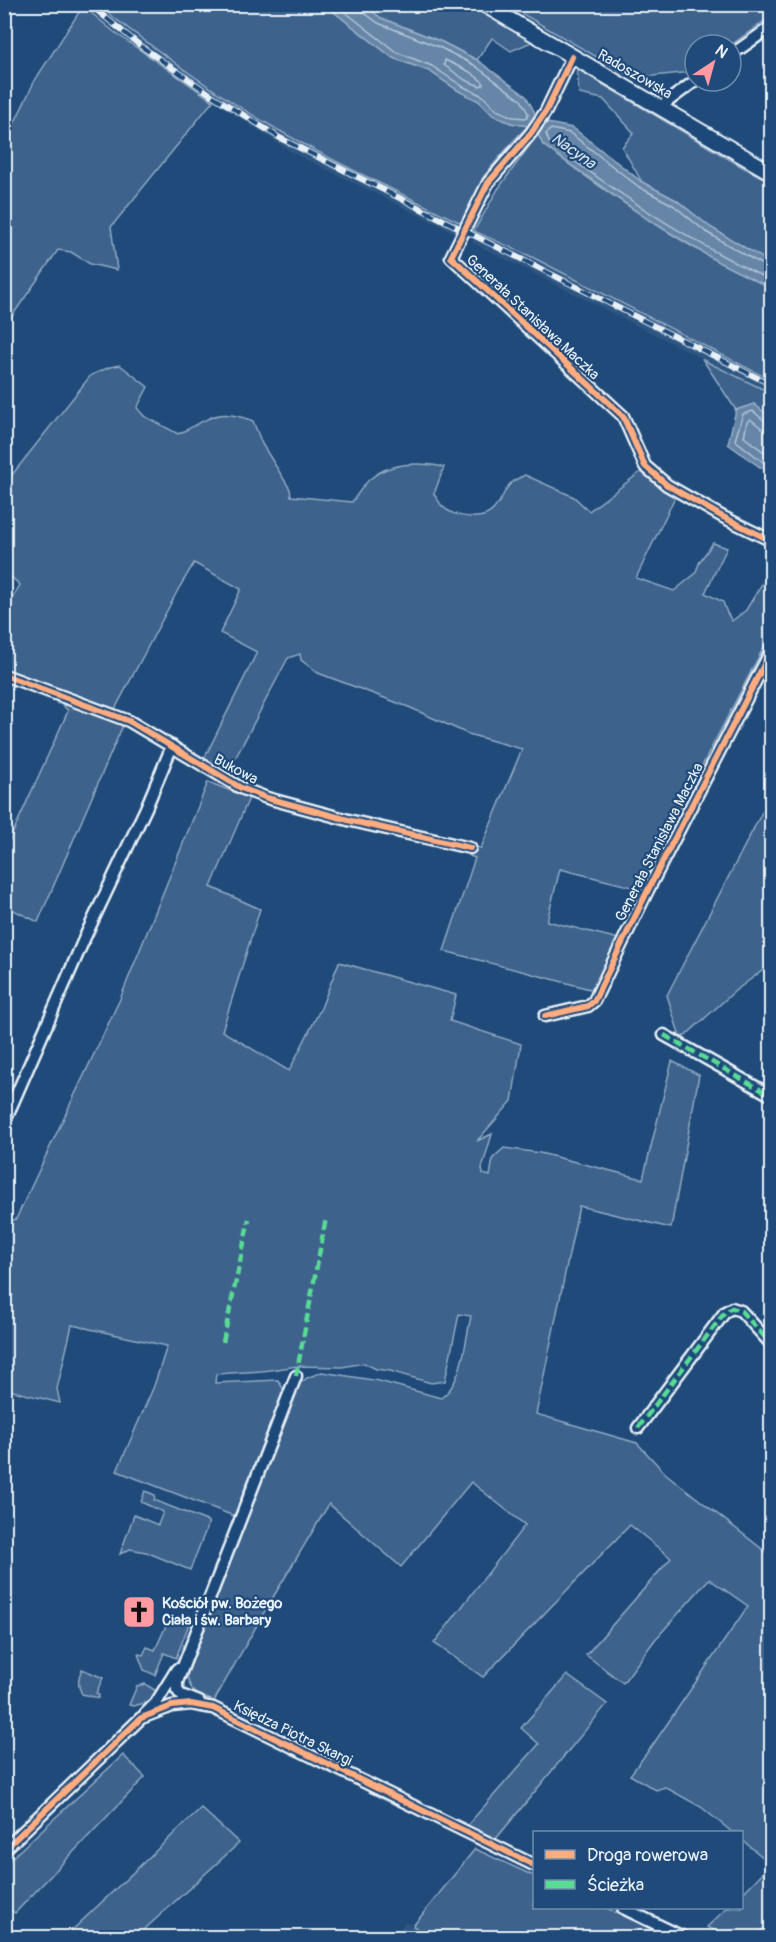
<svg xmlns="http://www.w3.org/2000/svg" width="776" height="1942" font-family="Pangolin,sans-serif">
<rect width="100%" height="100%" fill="#1f4a7a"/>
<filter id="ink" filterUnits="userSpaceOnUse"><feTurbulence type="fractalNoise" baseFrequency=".0167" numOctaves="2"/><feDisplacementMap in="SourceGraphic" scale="12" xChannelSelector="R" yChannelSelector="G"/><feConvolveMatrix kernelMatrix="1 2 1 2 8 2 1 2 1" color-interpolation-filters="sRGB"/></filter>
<g filter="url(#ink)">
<g fill="#2e5683">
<path d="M81,5H97L185,71L265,123L340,163L461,223L457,234L293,153L173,74L114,32Z"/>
<path d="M474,231L532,257L771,380V393L473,243Z"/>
<path d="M405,1922L435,1937L393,1938Z"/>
</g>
<g fill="#3c628c" stroke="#92aac2" stroke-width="1.5">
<path d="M771,4V16L731,45H695V70L692,72L633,78L507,5Z"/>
<path d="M97,5H325L393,58L429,71L459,91L479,101L493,115L511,123L528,126L515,139L484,176L461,223C396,191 329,160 266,123C206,88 152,46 97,5Z"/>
<path d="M364,5H472L534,41L511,51L492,38L477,60L442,42L381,18Z"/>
<path d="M83,6L114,32L213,101L111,227L117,270L90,264L71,252L58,250L5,326V143L35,80Z"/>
<path d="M577,69L739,165L771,182V263L710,227L676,200L642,182L622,147L634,133L603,99L579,94Z"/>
<path d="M538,134L543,145C615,199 690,251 771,288V380L532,257L474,231L498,189Z"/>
<path d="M703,360L771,393V418L754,404L736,410Z"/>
<path d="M120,365L148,387L137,408L144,416L178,434C210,419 216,406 253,421L262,444L290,489L291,496L352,502C358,494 363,485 370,479C388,462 421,462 444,467L434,494C436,497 439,502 442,506C453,517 483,523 494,509C509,492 500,486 525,475L574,497L589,511L642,471L675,497L636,578L674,591L695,574L700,561L713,543L727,548L705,593L723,602L727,613L732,621L746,610L771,569V633L676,816L644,883L636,888L560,869L547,921L619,939L594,990L444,951L475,858L470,856L475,847L481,848L522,749L468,734L411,708L318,673L301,660L300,654L288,658L227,774L204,765L205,757L257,652L220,633L241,589L194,563L179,588L115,709L5,669V611L20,585L9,575L5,574L4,485L91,375L110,367Z"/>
<path d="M56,703L73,706L123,725L38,922L5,906V850L68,711L63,705Z"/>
<path d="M208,782L249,798L211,887L260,909L222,1031L289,1071L321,1008L339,962L456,995L450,1021L521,1044L512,1101L477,1141L492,1134L482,1168L483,1174L490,1176L493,1158L504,1148L540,1153L643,1179L672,1061L699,1075L671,1228L579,1206L536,1414L637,1443L665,1473L771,1556V1921L754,1937H729L707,1927L727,1908H742V1894L771,1864L742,1840V1832H732L701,1807L665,1787L656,1790L630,1775L652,1746L748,1606L709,1579L654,1641L623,1683L586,1655L671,1558L630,1525L483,1677L434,1643L525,1525L471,1482L401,1567L329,1504L266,1609L214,1701C198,1695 190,1694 187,1675L298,1385L307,1378L322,1372L379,1381L441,1398C463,1383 465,1342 471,1316L459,1314L445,1381L431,1383L390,1371L376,1369L364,1363L342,1367L298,1366L262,1371L216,1374L215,1383L278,1380L284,1390L234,1516L117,1471L154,1386L167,1346L72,1325L57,1389L60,1403L5,1389V1223L16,1219L120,999Z"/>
<path d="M771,795V964L735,991L685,1036L680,1037L667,995Z"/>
<path d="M145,1491L155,1495L154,1500L209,1522L190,1570L146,1552L130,1549L120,1554L134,1515L158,1525L163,1512L141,1502Z"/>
<path d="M170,1617L189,1624L176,1658L164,1653L155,1675L144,1670L138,1654L143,1655L147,1647L155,1650Z"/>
<path d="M82,1669L103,1678L96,1693L99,1695L98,1698L82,1694C77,1685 78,1678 82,1669Z"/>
<path d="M567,1675L607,1704L495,1840L465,1828L539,1744L521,1728Z"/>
<path d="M145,1684L158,1692L154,1700L134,1706L129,1705L137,1686Z"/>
<path d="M123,1755L145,1777L15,1913L5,1906V1864Z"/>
<path d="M201,1808L239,1843L136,1937H65Z"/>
<path d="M475,1849L534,1876V1908H606L673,1937L435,1938L413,1926Z"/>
</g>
<g fill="#6685a7" stroke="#9ab0c7" stroke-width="1.5">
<path d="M325,5H364L381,18L442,42L477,60L526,96L536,115L528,126L511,123L493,115L479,101L459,91L429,71L393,58Z"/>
<path d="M547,123L573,128L642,182L676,200L710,227L771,263V288L720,263L649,220L543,145L538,134Z"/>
<path d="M754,404L771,418V472L760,467L728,444L736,410Z"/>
</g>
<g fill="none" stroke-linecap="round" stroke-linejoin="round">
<g stroke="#b4c6d8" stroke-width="1.5">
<path d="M335,4L396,52L432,66L462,86L483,96L497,110L513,117L527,118L528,113L521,100L474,65L439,47L378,23L362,11L361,4"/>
<path d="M445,60L470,72L483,82V85L480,86L465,80L444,65Z"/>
<path d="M772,268L766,267L706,232L673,205L639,187L570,133L551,129L546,134L549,142C619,195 692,243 772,281"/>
<path d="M772,423L766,422L753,411L743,414L735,440L763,462L772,466"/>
<path d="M772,430L763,429L750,419L747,422L744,437L772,458"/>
</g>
<g stroke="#e8f1f8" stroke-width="15">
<g id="minor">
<path d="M731,55L772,26"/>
<path d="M572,57L546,111L531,133L488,183L451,257L623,416L645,466L667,485L723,517L772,541"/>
<path d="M660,107L695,81"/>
<path d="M4,675L129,721L241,788L267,798L352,821L470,848"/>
<path d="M545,1016L588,1006L594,1001L648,890L772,649"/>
<path d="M664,1035L772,1096"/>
<path d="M4,1123L85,937L146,808L172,746"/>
<path d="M638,1428L725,1312L732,1308L741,1311L772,1345"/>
<path d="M199,1702L181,1695L177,1690V1682L296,1376"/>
<path d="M145,1714L156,1703L177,1669"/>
<path d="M4,1850L141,1718L172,1706L191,1704L213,1708L534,1865"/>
<path d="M623,1908L685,1938"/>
</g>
</g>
<g stroke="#e8f1f8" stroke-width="18">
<path id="tertiary" d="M483,4L772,173"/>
</g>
<use href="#minor" stroke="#1f4a7a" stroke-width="10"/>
<use href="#tertiary" stroke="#1f4a7a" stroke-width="14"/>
<g stroke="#e8f1f8" stroke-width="6">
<path id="rail" d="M89,4L142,47L210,94L280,138L772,385"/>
</g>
<use href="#rail" stroke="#1f4a7a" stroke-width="4" stroke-dasharray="11" stroke-linecap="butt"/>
<g stroke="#5adb95" stroke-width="4.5" stroke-dasharray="9 4.5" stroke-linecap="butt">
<path d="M664,1035L772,1096"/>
<path d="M223,1342L249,1219"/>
<path d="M296,1376L326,1218"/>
<path d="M638,1428L725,1312L732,1308L741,1311L772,1345"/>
</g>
<g stroke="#1f4a7a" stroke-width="10">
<g id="cycleway">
<path d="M572,57L546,111L531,133L488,183L451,257L623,416L645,466L667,485L723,517L772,541"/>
<path d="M4,675L129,721L241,788L267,798L352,821L470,848"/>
<path d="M545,1016L588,1006L594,1001L648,890L772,649"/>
<path d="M4,1850L141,1718L172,1706L191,1704L213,1708L534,1865"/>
</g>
</g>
<use href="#cycleway" stroke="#ffac80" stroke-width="6"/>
</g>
</g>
<defs>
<g id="church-square" transform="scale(1.725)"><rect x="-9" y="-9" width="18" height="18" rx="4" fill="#ff9aa2" stroke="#1f4a7a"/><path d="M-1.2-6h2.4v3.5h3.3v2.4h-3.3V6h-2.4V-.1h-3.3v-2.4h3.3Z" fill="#111"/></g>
</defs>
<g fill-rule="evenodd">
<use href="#church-square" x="139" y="1612"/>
</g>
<g text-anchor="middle" stroke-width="4.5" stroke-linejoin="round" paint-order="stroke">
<g font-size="15" fill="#e8f1f8" stroke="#1f4a7a">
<text transform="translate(635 74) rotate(30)" y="5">Radoszowska</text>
<text transform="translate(533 317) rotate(43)" y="5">Generała Stanisława Maczka</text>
<text transform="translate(236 769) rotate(28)" y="5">Bukowa</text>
<text transform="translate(659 842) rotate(-63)" y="5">Generała Stanisława Maczka</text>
<text transform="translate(293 1733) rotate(26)" y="5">Księdza Piotra Skargi</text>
</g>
<g font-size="15" font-weight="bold" fill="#e8f1f8" stroke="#1f4a7a" text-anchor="start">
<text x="162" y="1608">Kościół pw. Bożego<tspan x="162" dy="17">Ciała i św. Barbary</tspan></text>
</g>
<g font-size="16" font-style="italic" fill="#d4e1ec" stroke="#1f4a7a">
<text transform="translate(574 150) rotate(35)" y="6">Nacyna</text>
</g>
</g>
<rect width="776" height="1942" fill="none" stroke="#1f4a7a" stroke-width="24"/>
<rect x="12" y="12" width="752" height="1918" fill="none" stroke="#e8f1f8" stroke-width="2" filter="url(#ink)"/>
<rect x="533" y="1831" width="210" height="78" fill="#1f4a7a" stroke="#6f8dac" stroke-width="1.5"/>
<rect x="545" y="1850" width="30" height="9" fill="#ffac80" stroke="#6f8dac" stroke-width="1.5"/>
<text x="587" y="1861" font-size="18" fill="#e8f1f8">Droga rowerowa</text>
<rect x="545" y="1880" width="30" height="9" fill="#5adb95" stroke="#6f8dac" stroke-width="1.5"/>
<text x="587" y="1891" font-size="18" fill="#e8f1f8">Ścieżka</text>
<g transform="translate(713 63) rotate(36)"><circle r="28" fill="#1f4a7a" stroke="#6f8dac" stroke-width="1.5"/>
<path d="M0-4.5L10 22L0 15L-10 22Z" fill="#ff9aa2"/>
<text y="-9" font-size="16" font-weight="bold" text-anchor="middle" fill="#e8f1f8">N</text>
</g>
</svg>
